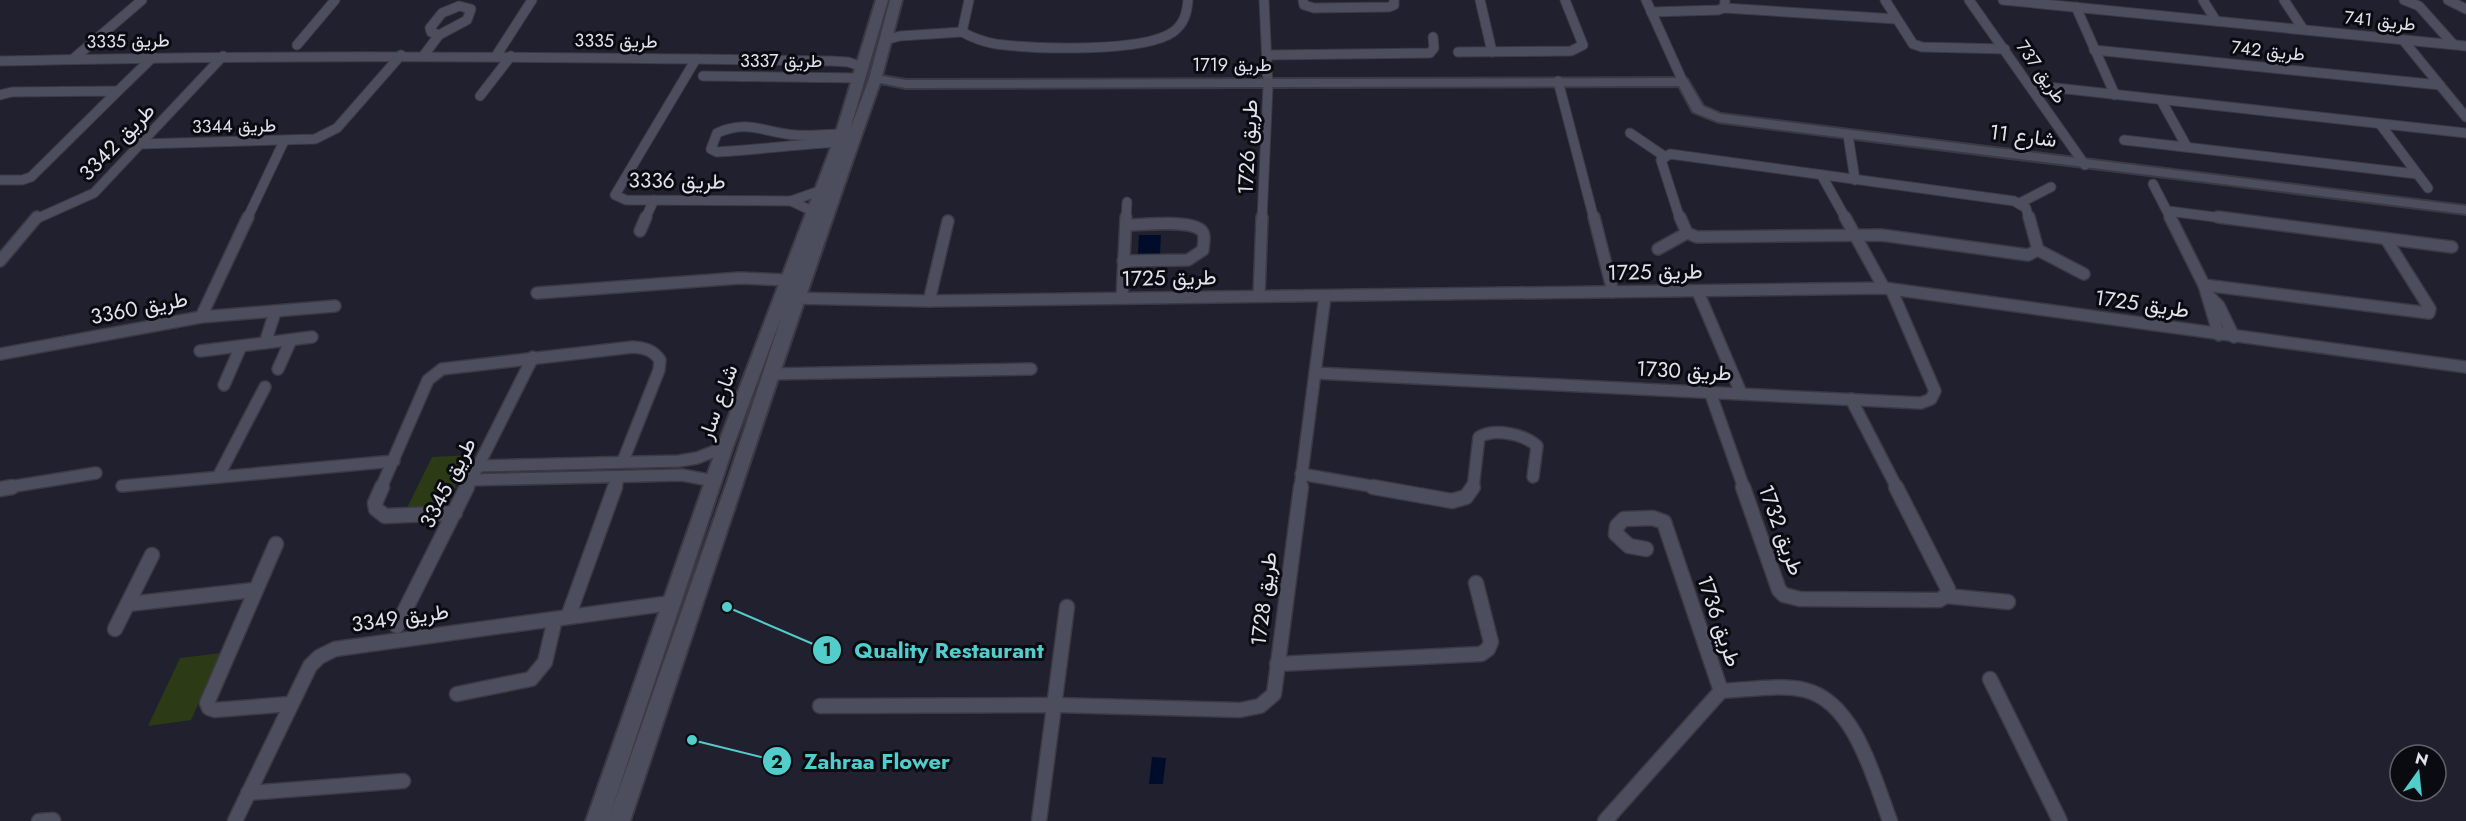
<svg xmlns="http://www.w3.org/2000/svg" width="2466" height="821" font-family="Jost,Vazirmatn,sans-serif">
<rect width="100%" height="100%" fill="#20202e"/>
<g fill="#2c3a15">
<path d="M470,455L446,508L406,510L432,457Z"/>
<path d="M221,653L191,720L148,726L180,658Z"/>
</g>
<g fill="#000d2a">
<path d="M1139,235H1161L1160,254H1138Z"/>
<path d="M1152,757L1166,758L1163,784H1149Z"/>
</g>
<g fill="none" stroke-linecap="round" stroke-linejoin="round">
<g stroke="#3a3a45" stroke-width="11">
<g id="street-far2">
<path d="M969,0L962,32C973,38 984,42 996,44C1034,49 1143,53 1173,32C1184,24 1187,13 1188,0"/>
<path d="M1303,0L1304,5L1314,8L1389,7L1394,5V0"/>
<path d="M1480,0L1492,52"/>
<path d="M1646,0L1683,82"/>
<path d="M1885,0L1913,44L1922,47L2005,49"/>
<path d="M1969,0L2085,165"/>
<path d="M2003,0L2466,46"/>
<path d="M2203,0L2216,21"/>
<path d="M2284,0L2303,29"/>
<path d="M2404,0L2419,6L2453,44"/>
<path d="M2448,0L2466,9"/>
<path d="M459,6L471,9L467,20L439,35L431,32L430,28L442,13Z"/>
<path d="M2076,7L2115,95"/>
<path d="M1724,8L1896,19"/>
<path d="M1651,12L1718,10L1724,8L1725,1"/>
<path d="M885,40L900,36L962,32"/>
<path d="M2403,40L2466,117"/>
<path d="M297,45L335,0"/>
<path d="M2094,50L2440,85"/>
<path d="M1458,52L1571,51L1583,45L1565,0"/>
<path d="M424,55L439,35"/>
<path d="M1267,55L1430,53L1434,48L1433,37"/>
<path d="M496,56L532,0"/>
<path d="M73,59L142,0"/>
<path d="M696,59L615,195L626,200L791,201L814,212"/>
<path d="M0,61C277,54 553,57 830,61L848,62L863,67"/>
<path d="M703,76L859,78"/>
<path d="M1558,81L1594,219"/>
<path d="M2030,85L2466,133"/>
<path d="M118,91L153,57"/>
<path d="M0,95L12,92L118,91L31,177L22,180H0"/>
<path d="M480,96L511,56"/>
<path d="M2161,100L2187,147"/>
<path d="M2380,124L2428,188"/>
<path d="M1630,133L1664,156"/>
<path d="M1848,135L1855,180"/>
<path d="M2124,140L2417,174"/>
<path d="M840,142C799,144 758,150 717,152L711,149L717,133C749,119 765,133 795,135C810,136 826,134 842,134"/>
<path d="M141,144L315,139L337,128L401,55"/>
<path d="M1822,176L1846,219"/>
<path d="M2153,184L2171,219"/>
<path d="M791,201L822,190"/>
<path d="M2020,203L2051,187"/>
<path d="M2168,211L2230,219"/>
<path d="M36,219L94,193L223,56"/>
<path d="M247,219L284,141"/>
<path d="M645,219L654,200"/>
<path d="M1126,219L1127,202"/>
<path d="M1262,219L1268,86L1264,0"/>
<path d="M1680,219L1661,160L1670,154L2014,201L2026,208L2029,219"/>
</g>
</g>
<g stroke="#3a3a45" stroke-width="14">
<g id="street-far1">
<path d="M1594,217L1613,292"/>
<path d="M1680,217L1687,233L1697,237L1881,235L2028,255L2038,250L2029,217"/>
<path d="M1845,217L1884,288"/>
<path d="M2170,217L2204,285L2219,335"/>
<path d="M2218,217L2452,247"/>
<path d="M640,231L646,217"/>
<path d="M1658,249L1687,233"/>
<path d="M2038,250L2084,274"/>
<path d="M0,261L37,217"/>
<path d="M1123,261L1188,260L1203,250C1203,244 1206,236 1202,231C1191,219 1143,225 1126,225"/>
<path d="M2204,285L2429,313L2430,309L2386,239"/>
<path d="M1698,292L1741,393"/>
<path d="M537,293L740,278L787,280"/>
<path d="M1259,296L1262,217"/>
<path d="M2209,296L2219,306L2234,337"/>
<path d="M790,298L929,301L1884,288L2466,367"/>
<path d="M1122,298L1126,217"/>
<path d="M929,301L948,221"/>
<path d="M201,317L248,217"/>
<path d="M265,343L275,312"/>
<path d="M200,351L312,337"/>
<path d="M0,354L201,317L335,306"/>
<path d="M278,369L291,340"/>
<path d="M1315,373L1921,403L1931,399L1935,391L1891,289"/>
<path d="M771,374L1031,369"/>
<path d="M224,385L241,346"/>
<path d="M1710,392L1744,488"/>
<path d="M1851,399L1897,488"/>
<path d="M478,466L679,461L697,458L725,447"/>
<path d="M1301,474L1382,488"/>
<path d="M218,477L265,387"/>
<path d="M471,480L682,475L714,481"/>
<path d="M122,486L394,461"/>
<path d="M3,488L96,473"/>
<path d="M381,488L428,380L442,369L633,347C645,348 653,350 660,360L659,370L623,461"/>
<path d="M467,488L533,357"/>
<path d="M615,488L619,477"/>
<path d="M1300,488L1325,296"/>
<path d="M1473,488L1479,437C1495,428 1524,434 1537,446L1533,477"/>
</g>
</g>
<g stroke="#3a3a45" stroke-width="17">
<g id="street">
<path d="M382,487L375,503L376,509L385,516L455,513"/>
<path d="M1373,487L1452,501L1466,497L1473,487"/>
<path d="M1743,487L1779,590L1784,595L1800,599L1939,600L1946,596L1948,589L1896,487"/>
<path d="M0,489L12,487"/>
<path d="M276,544L207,703L209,708L215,710L290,704"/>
<path d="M1646,549L1629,546L1616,534L1617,526L1624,519L1653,518L1664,522L1721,691"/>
<path d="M1946,596L2008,602"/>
<path d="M128,604L254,590"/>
<path d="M568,617L615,487"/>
<path d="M397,626L467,487"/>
<path d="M115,629L152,555"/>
<path d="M1277,664L1481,654L1488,649L1491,642L1476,583"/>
<path d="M1990,679L2060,821"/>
<path d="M1721,691C1747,690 1778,684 1805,690C1855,702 1874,779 1890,821"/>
<path d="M457,694L531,679L545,662L555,619"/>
<path d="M820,706L1055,705L1240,710L1260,706L1274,694L1301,487"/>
<path d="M248,793L403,781"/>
<path d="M39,821L53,820"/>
<path d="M235,821L310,666L319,657L335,649L671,603"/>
<path d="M1039,821L1067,607"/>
<path d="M1605,821L1721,691"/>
</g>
</g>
<g stroke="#3a3a45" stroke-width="4">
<path id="secondary" d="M876,0H888L850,130L869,79L890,0H902L882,76L906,80L1683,78L1687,79L1703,106L1721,114L2466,206V214L1718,122L1693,112L1679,86L906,88L880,83C793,328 713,575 630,821H608L727,482L782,315L733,447L608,821H586L717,447L833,142Z"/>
</g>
<use href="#street-far2" stroke="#4d4e5d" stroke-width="9"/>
<use href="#street-far1" stroke="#4d4e5d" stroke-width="11"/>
<use href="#street" stroke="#4d4e5d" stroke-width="14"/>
<use href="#secondary" fill="#4d4e5d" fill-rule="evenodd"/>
</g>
<g text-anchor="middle" stroke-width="6" stroke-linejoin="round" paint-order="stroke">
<g font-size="18" fill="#e2e2ec" stroke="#0a0b11">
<text transform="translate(2380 21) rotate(6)" y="6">طريق 741</text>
<text transform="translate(128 41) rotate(-1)" y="6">طريق 3335</text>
<text transform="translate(616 41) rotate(1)" y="6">طريق 3335</text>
<text transform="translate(2268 51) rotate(6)" y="6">طريق 742</text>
<text x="781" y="67">طريق 3337</text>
<text x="1232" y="71">طريق 1719</text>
<text transform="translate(2041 72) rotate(55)" y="6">طريق 737</text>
<text transform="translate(234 126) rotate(-1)" y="6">طريق 3344</text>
</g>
<g font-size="21" fill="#e2e2ec" stroke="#0a0b11">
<text transform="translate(2023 136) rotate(7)" y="7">شارع 11</text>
<text transform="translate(117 142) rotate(-46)" y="7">طريق 3342</text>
<text transform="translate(1248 147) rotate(-87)" y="7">طريق 1726</text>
<text transform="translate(677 181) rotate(1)" y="7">طريق 3336</text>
<text transform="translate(1655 272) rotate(-1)" y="7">طريق 1725</text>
<text transform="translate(1169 278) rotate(-1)" y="7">طريق 1725</text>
<text transform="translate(2142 304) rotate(8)" y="7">طريق 1725</text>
<text transform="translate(139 308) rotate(-11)" y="7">طريق 3360</text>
<text transform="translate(1684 371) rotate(3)" y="7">طريق 1730</text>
<text transform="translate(718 402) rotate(-70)" y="7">شارع سار</text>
<text transform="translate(448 483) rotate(-63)" y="7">طريق 3345</text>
<text transform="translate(1781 530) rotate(70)" y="7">طريق 1732</text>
<text transform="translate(1264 599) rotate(-83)" y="7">طريق 1728</text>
<text transform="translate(400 618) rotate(-8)" y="7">طريق 3349</text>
<text transform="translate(1719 621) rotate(71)" y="7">طريق 1736</text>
</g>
</g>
<path fill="none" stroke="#53cdcb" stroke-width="2" d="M727 607L827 650M692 740L777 761"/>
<g fill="#53cdcb" stroke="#0a0b11" stroke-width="2">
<circle cx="727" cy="607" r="6"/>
<circle cx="692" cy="740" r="6"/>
<circle cx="827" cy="650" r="15"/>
<circle cx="777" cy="761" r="15"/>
</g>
<g font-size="18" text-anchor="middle" font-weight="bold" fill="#111">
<text x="827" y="656">1</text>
<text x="777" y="768">2</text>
</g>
<g font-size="22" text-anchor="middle" font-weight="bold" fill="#53cdcb" stroke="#0a0b11" stroke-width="6" stroke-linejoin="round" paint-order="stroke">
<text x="949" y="658">Quality Restaurant</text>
<text x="877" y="769">Zahraa Flower</text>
</g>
<g transform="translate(2418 773) rotate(15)"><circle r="28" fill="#0a0b11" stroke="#606169" stroke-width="1.5"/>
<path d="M0-4.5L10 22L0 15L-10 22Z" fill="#53cdcb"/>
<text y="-9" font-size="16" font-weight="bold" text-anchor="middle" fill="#e2e2ec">N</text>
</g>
</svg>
